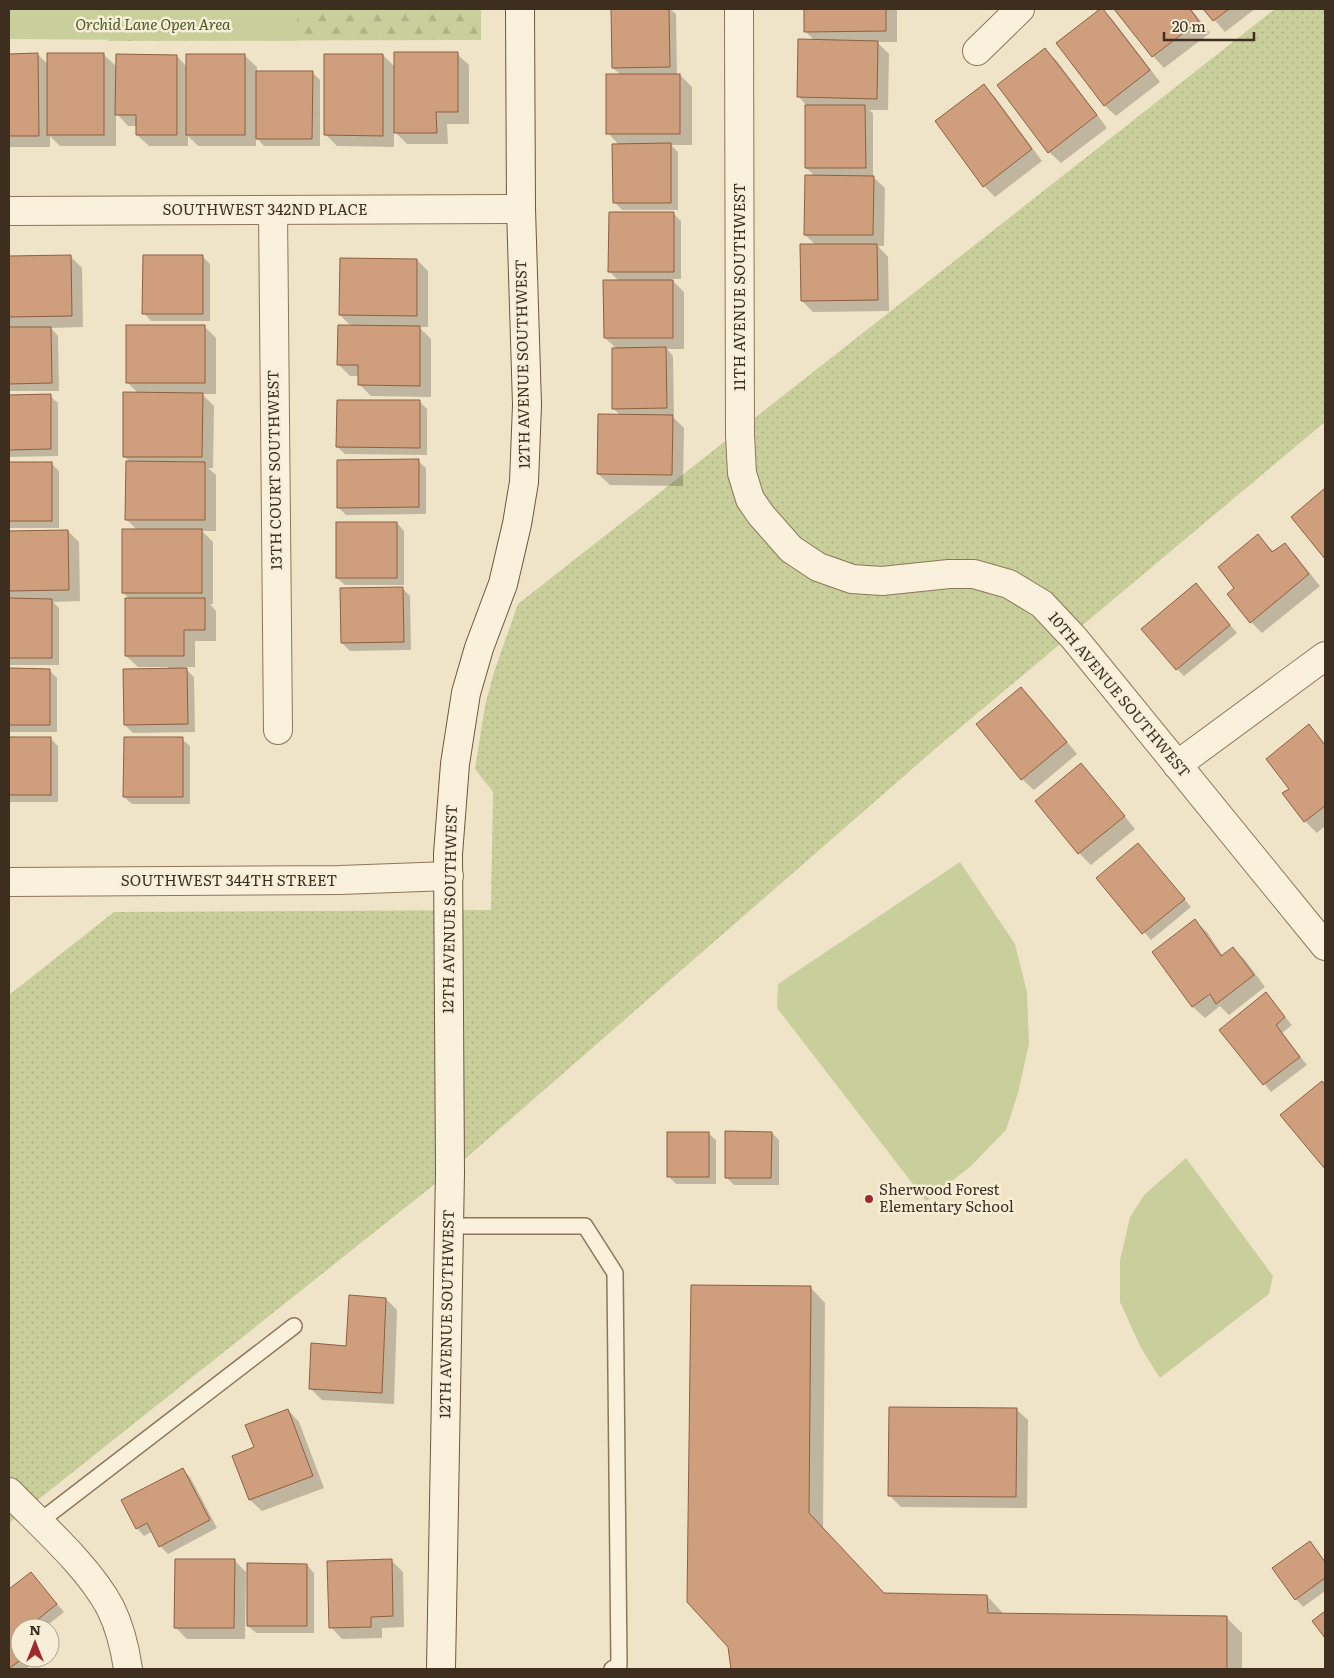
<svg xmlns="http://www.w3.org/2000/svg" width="1334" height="1678" font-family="Literata,serif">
<defs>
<pattern id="grass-dots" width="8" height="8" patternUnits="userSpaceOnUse" patternTransform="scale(1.25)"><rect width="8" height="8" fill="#c9cf9b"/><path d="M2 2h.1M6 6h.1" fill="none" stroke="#aeb285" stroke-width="1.8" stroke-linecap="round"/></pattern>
<pattern id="forest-firs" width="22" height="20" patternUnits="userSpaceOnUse" patternTransform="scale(1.25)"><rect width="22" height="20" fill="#c9cf9b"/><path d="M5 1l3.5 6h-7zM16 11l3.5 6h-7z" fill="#aeb285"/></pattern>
</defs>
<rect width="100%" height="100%" fill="#f0e4c8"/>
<path fill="url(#grass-dots)" d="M1275,9H1325V422L942,743L450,1172L9,1523V995L114,912L491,910L493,792L475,769L485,706L494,672L518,604Z"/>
<path fill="url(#forest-firs)" d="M117,9H481V40L108,41Z"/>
<g fill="#c9cf9b">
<path d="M9,9H297V41L9,39Z"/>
<path d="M960,862L1015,944L1027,992L1029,1044L1018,1093L1006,1130L971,1166L926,1201L777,1008L778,984Z"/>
<path d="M1186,1158L1273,1276L1269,1294L1160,1378L1141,1348L1120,1302V1260L1130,1217L1144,1195Z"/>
</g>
<g fill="#0003">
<path d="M612,9H670L676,14L677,75H680L692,87V145H671L678,152V210H622L614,202L619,145L608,133L621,75L613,68Z"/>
<path d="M805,9H897V42H877L889,54L888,110H869L873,113V177L885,188L884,246H878L888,257L889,311L813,312L802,301L816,245L805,235L815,176L806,168V105L798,96L815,41L805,31Z"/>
<path d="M1102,9L1113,20L1160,82L1116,116L1104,105L1057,43Z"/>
<path d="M1116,9H1191L1210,33L1164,68L1153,56Z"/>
<path d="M1205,9H1255L1225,32Z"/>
<path d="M1045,50L1057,61L1107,128L1061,163L1049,152Z"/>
<path d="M457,54L469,65V124H447L448,144H407L394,131V147L337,146L326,135L383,55L395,67Z"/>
<path d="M9,55H38L49,65L104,55L117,67L177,56L187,67L245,56L257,67V72H312L320,80V146H264L256,137V146H198L188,136V146H149L137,135V126H128L116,113V146H60L50,136V147H9Z"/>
<path d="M984,86L995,97L1042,161L995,197L984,186Z"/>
<path d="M674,214L681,221V279H671L684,292V349H667L673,356L674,415H671L684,428L683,486L610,485L598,474L621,416L613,408L617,349L605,338L619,281L610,272Z"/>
<path d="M70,256L82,268L83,327L51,328L58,336L59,391H9V278Z"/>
<path d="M202,256L210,264V321H151L144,313Z"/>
<path d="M417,260L428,271V327H419L431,339V397L371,396L359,384V376H350L339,365L352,327L340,315Z"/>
<path d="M204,326L216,338V394H202L214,406L213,468H208L216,475V531H202L213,542V604H210L216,611V641H195V667H184L194,677L195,732L133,733L125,725L168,670V667H138L126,656L130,599L123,593L137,530L126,519L131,463L124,456L139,394L128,383Z"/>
<path d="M9,396H50L58,403V456L9,457Z"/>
<path d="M420,402L427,409V455L345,454L337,447Z"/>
<path d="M418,461L426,468V514L346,515L338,507Z"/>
<path d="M9,463L52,464L59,471V528H9Z"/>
<path d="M1325,490V557L1292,517Z"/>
<path d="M397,523L404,531V585H345L337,578Z"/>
<path d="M68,531L79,542L80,601L53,602L59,608V665H9V532Z"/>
<path d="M1258,536L1274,552L1284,544L1296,556L1320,586L1262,633L1251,622L1236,588Z"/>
<path d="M403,589L410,596L411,650L350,651L342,643Z"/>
<path d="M1203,592L1237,633L1184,676L1177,669Z"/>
<path d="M9,670H49L57,678V732H9Z"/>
<path d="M1021,688L1033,700L1077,754L1034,790L1022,779Z"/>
<path d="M1309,726L1325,744V826L1317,833L1305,821L1284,793L1290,789Z"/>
<path d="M9,738H50L58,746V802H9Z"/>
<path d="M182,739L190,746V804H132L124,797Z"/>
<path d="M1081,764L1092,776L1135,829L1091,865L1079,853L1036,801Z"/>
<path d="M1138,844L1191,907L1151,940L1098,878Z"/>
<path d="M1195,921L1207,932L1223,956L1233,948L1245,960L1265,987L1229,1015L1220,1006L1205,1018L1193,1007L1154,952Z"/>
<path d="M1266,994L1292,1025L1282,1033L1307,1065L1271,1092L1221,1030Z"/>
<path d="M1322,1083L1325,1086V1168L1282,1115Z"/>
<path d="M708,1133L716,1140V1184H676L668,1176Z"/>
<path d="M772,1133L779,1140V1185H734L726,1177Z"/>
<path d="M810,1287L825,1303L823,1530L884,1594L987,1596L1002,1612V1615L1227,1618L1242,1633V1669H733Z"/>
<path d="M386,1299L397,1310L394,1404L322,1400L310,1388L347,1347Z"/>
<path d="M1016,1409L1028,1420L1027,1508L901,1507L889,1495Z"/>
<path d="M288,1410L299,1422L324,1488L262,1511L250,1500L234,1456L255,1448Z"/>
<path d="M182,1469L190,1477L217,1528L168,1554L160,1546L153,1531L144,1536L137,1528Z"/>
<path d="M1310,1543L1325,1561V1591L1303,1607L1296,1599Z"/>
<path d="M234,1560L246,1572L245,1639H187L175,1627Z"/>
<path d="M391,1560L403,1572L404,1627L382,1628V1638L342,1639L331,1627Z"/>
<path d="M307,1565L314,1573V1633H256L248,1626Z"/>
<path d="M31,1573L64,1612L44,1628H20V1658H40L26,1669H13L9,1664V1591Z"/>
<path d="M50,1636L57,1644L50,1650Z"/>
</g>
<g fill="#cf9f7d" stroke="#8d5f41">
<path d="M611,9H669L670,67L612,68Z"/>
<path d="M804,9H886V31L804,32Z"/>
<path d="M1100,9H1103L1150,70L1104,106L1056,43Z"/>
<path d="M1114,9H1190L1199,21L1152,57Z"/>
<path d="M1203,9H1229L1213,21Z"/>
<path d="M798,39L878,41L877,99L797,97Z"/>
<path d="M1045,48L1097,115L1048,153L997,85Z"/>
<path d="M394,52H458V112H436L437,133H394Z"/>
<path d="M38,53L39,136H9V54Z"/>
<rect x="47" y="53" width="57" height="82"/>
<path d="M116,54L177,55V135H136V115H115Z"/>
<rect x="186" y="54" width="59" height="81"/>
<path d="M324,54H383V136L324,135Z"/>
<path d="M256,71H313L312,139H256Z"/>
<rect x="606" y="74" width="74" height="60"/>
<path d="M984,84L1032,149L983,187L935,121Z"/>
<path d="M805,105H865L866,168H805Z"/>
<path d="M671,143V203H613L612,144Z"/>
<path d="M805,175L874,176L873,235H804Z"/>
<path d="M609,212H674V272H608Z"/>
<path d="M800,244H877L878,300L801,301Z"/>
<path d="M71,255L72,316L9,317V256Z"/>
<path d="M143,255H203V314H142Z"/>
<path d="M340,258L417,259V316L339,315Z"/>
<path d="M603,280H673V338H604Z"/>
<rect x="126" y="325" width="79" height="58"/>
<path d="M338,325L420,326V386L358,385V365H337Z"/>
<path d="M9,327H51L52,383L9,384Z"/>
<path d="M666,347L667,408L612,409V348Z"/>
<path d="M123,392L203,393L202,457H123Z"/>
<path d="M51,394V449L9,450V395Z"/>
<path d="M337,400H420V448L336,447Z"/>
<path d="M598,414L673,415L672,475L597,474Z"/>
<path d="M419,459V507L337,508V460Z"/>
<path d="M126,461L205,462V520H125Z"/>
<rect x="9" y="462" width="43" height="59"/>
<path d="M1325,488V559L1291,517Z"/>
<rect x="336" y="522" width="61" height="56"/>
<rect x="122" y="529" width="80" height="64"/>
<path d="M68,530L69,590L9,591V531Z"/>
<path d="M1258,534L1272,552L1285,543L1309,574L1250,623L1227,594L1234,588L1218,567Z"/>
<path d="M1196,583L1230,625L1176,670L1141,629Z"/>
<path d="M403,587L404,642L341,643L340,588Z"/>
<path d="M9,598L52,599V658H9Z"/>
<path d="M125,598H205V630H184V656H125Z"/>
<path d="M9,668L50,669V725H9Z"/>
<path d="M187,668L188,724L124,725L123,669Z"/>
<path d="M1021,687L1067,742L1021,780L976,724Z"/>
<path d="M1309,724L1325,745V806L1304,822L1282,793L1289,789L1266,759Z"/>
<rect x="9" y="737" width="42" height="58"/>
<path d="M124,737H183V797H123Z"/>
<path d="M1081,763L1125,816L1078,854L1035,801Z"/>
<path d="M1138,843L1185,899L1142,934L1096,878Z"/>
<path d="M1195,919L1221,956L1233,947L1254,975L1216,1004L1210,994L1192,1007L1152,952Z"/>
<path d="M1266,992L1285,1017L1276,1025L1300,1057L1263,1085L1219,1030Z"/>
<path d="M1322,1081L1325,1085V1169L1280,1115Z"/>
<path d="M725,1131L772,1132L771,1178H725Z"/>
<rect x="667" y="1132" width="42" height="45"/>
<path d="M691,1285L811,1286L809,1513L884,1593L987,1595L988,1613L1227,1616V1669H731L728,1647L687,1602Z"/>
<path d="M349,1295L386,1298L382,1393L309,1389L311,1343L346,1346Z"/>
<path d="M889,1407L1017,1408L1016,1497L888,1496Z"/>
<path d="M288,1409L313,1476L249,1500L232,1456L254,1447L245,1425Z"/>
<path d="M183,1468L210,1520L159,1547L147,1523L136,1529L121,1500Z"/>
<path d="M1310,1541L1325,1562V1578L1295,1600L1272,1568Z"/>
<path d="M175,1559H235L234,1628H174Z"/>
<path d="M392,1559L393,1616L371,1617V1627L329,1628L327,1561Z"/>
<path d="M247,1563L307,1564V1626H247Z"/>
<path d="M31,1572L57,1604L37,1620L44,1628H20V1658H23L10,1668L9,1666V1589Z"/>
<path d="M1325,1611V1638L1312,1621Z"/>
</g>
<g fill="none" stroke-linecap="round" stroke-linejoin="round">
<g stroke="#8d765c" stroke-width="18">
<g id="lane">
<path d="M449,1226H585L615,1273L619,1665L612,1669"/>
<path d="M39,1522L294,1326"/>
</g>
</g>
<g stroke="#8d765c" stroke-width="30">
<g id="street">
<path d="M739,9L740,435L742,473L750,499L761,515L791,549L818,567L852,579L882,581L949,574H974L1009,584L1042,604L1074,638L1325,946"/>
<path d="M977,51L1020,9"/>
<path d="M273,210L278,730"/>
<path d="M9,211L521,209"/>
<path d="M1177,765L1325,656"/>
<path d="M9,882L340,880L449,876"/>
<path d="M9,1492C41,1525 88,1566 110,1607C120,1627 125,1648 128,1669"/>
</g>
</g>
<g stroke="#6f573f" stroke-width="30">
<path id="secondary" d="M441,1669L450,1172L448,854L455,764L466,693L479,648L503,584L517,524L524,482L527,405L521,209L520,9"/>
</g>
<use href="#lane" stroke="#faf1dc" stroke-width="15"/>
<use href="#street" stroke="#faf1dc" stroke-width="28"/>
<use href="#secondary" stroke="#faf1dc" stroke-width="28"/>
</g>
<circle fill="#9e2a2b" stroke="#f7eed8" stroke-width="2" cx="869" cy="1199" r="5"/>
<g text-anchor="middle" stroke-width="5" stroke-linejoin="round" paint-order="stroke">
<g font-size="15" font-style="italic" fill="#4d5a26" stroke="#f7eed8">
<text x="153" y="30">Orchid Lane Open Area</text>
</g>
<g font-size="15" fill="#3d2e20" stroke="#f7eed8">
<text x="265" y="215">SOUTHWEST 342ND PLACE</text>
<text transform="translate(740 287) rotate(-90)" y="5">11TH AVENUE SOUTHWEST</text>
<text transform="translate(523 364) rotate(-91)" y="5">12TH AVENUE SOUTHWEST</text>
<text transform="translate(275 470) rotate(-91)" y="5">13TH COURT SOUTHWEST</text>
<text transform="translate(1119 695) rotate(50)" y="5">10TH AVENUE SOUTHWEST</text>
<text x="229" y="886">SOUTHWEST 344TH STREET</text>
<text transform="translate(450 909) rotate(-89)" y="5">12TH AVENUE SOUTHWEST</text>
<text transform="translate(447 1314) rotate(-89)" y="5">12TH AVENUE SOUTHWEST</text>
</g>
<g font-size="15" fill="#3d2e20" stroke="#f7eed8" text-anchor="start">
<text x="879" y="1195">Sherwood Forest<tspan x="879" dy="17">Elementary School</tspan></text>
</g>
</g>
<rect width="1334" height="1678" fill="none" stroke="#3d2e20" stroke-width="20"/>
<g transform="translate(35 1643)"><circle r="24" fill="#f7eed8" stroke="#ada18e"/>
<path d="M0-4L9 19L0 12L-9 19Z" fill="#9e2a2b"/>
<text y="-8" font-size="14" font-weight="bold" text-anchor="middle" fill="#3d2e20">N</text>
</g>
<path d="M1164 32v8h90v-8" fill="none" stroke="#3d2e20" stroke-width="2.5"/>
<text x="1172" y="32" font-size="15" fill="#3d2e20" stroke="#f7eed8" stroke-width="4" paint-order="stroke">20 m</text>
</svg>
